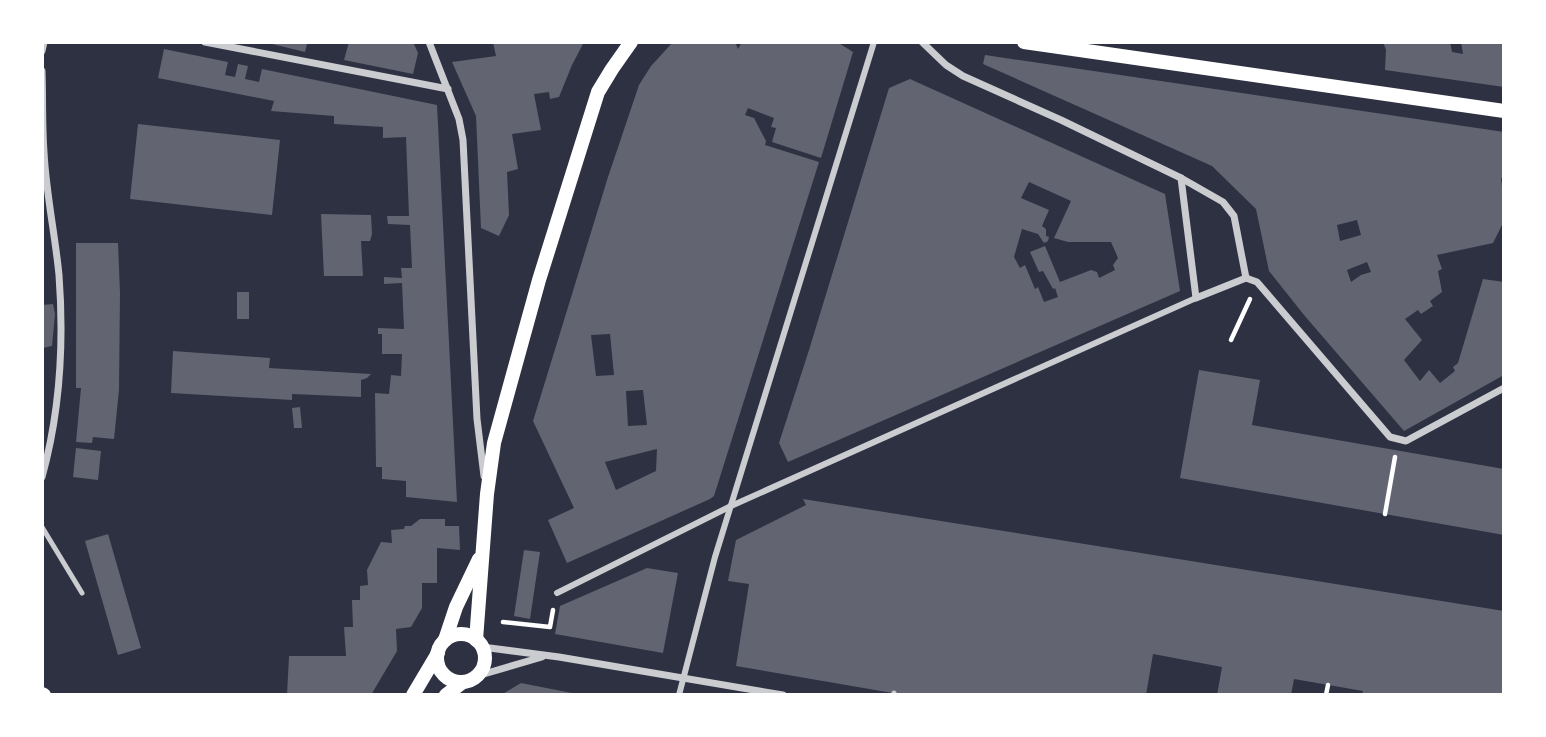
<svg xmlns="http://www.w3.org/2000/svg" width="1546" height="737" font-family="'DM Sans',sans-serif">
<rect width="100%" height="100%" fill="#2d3142"/>
<g fill="#626471" fill-rule="evenodd">
<path d="M264,42H299L307,44L305,52Z"/>
<path d="M349,42H413L418,53L413,74L344,60Z"/>
<path d="M493,42H584L572,65L559,97L550,99L549,92L534,94L541,130L512,134L518,169L507,172L509,215L499,236L481,228L476,116L452,62L496,56Z"/>
<path d="M673,42H735L738,49L742,42H837L853,52L821,158L772,142L776,128L771,127L774,118L748,108L745,115L754,118L766,141L765,145L819,162L714,496L710,499L567,563L548,520L574,508L533,421L608,177L639,85L651,66ZM610,334L614,375L596,376L591,335ZM643,390L647,425L628,426L626,391ZM657,449L656,471L616,490L605,462Z"/>
<path d="M1383,42H1450L1452,52L1463,54L1461,42H1504V87L1385,70L1386,50Z"/>
<path d="M164,49L228,62L225,75L235,77L238,64L248,66L245,79L259,82L262,69L437,105L457,502L406,497V481L382,479V467H376L375,393L389,394L391,375L401,376L402,354H382V334H378V328L404,329L402,283L384,284V277L402,278L401,268H412L410,225L388,224L387,216H409L406,137L383,138V127L334,124V116L271,111L274,101L158,78Z"/>
<path d="M985,55L1504,132V179L1501,178L1504,204V221L1493,243L1437,255L1442,269L1438,271L1442,292L1430,301L1433,306L1421,314L1418,310L1405,319L1422,340L1404,360L1420,381L1429,370L1440,383L1455,371L1453,367L1458,363L1483,279L1504,282V375L1404,431L1304,315L1269,271L1256,209L1212,166L983,64ZM1357,220L1361,235L1340,241L1337,225ZM1367,262L1371,272L1361,275L1351,282L1347,270Z"/>
<path d="M910,79L1165,194L1180,291L788,462L779,443L809,350L889,88ZM1029,182L1071,201L1054,238L1068,242H1111L1118,258L1113,265L1115,270L1099,278L1097,272L1091,270L1060,282L1045,246L1030,252L1039,272L1043,271L1053,289L1055,288L1058,297L1044,302L1038,287L1035,289L1025,265L1020,268L1014,257L1022,229L1038,234L1044,243L1048,241L1049,237L1046,236V229L1042,226L1049,210L1021,198Z"/>
<path d="M138,124L280,140L272,215L130,199Z"/>
<path d="M321,214L371,215L372,234L370,241H361L363,276H324Z"/>
<path d="M76,243H118L120,293L119,390L114,439L93,437L92,443L76,442L81,388H76Z"/>
<rect x="237" y="292" width="12" height="27"/>
<path d="M53,304L55,314L52,346L42,348V305Z"/>
<path d="M173,351L270,358L269,368L371,374L367,378L361,380V397L292,394V400L171,393Z"/>
<path d="M1199,370L1260,380L1252,425L1504,469V535L1180,478Z"/>
<path d="M300,407L302,428H294L292,408Z"/>
<path d="M76,448L101,451L98,480L73,477Z"/>
<path d="M803,499L1504,611V695H1362L1363,691L1294,679L1291,695H1217L1222,667L1153,654L1146,695H904L736,666L749,584L728,581L736,540L806,505Z"/>
<path d="M420,519H445V526H459L460,550L437,548V583H422V608L411,627L396,629L397,651L371,695H287L289,656H346L344,627H353L352,600H360V586L368,585L367,570L381,542L392,543L391,530L404,529L405,526H411Z"/>
<path d="M108,534L141,648L118,655L85,541Z"/>
<path d="M524,550L540,552L530,619L514,616Z"/>
<path d="M647,568L678,573L663,653L555,634L560,606Z"/>
<path d="M521,683L577,694L576,695H501Z"/>
</g>
<g fill="none" stroke-linecap="round" stroke-linejoin="round">
<g stroke="#fff" stroke-width="4.5">
<path d="M1231,340L1250,299"/>
<path d="M1385,514L1395,457"/>
<path d="M503,622L550,627L553,610"/>
<path d="M1326,695L1328,685"/>
</g>
<g stroke="#caccd0" stroke-width="5">
<path d="M42,527L82,593"/>
<path d="M893,695L894,693"/>
</g>
<g stroke="#caccd0" stroke-width="6">
<path d="M557,593L731,506L1196,298"/>
<path d="M679,695L715,557L874,42"/>
</g>
<g stroke="#caccd0" stroke-width="7">
<path d="M205,42L448,89"/>
<path d="M429,42L459,119L463,140L477,419L484,476"/>
<path d="M922,42L946,65L963,76L1061,120L1181,178L1223,202L1234,216L1246,278"/>
<path d="M42,51L44,42"/>
<path d="M42,71C43,98 42,125 44,152C46,193 55,234 59,275C64,342 60,412 42,477"/>
<path d="M1181,178L1196,298L1246,278L1257,282L1390,437L1406,441L1504,388"/>
<path d="M482,647L559,657L783,695"/>
<path d="M477,676L542,657"/>
</g>
<g stroke="#fff" stroke-width="14">
<path d="M1024,42L1504,111"/>
<circle cx="461" cy="658" r="24"/>
<path d="M445,640L456,607L479,559"/>
<path d="M476,640L487,494L494,443L539,280L598,92L612,69L631,42"/>
<path d="M42,694L44,695"/>
<path d="M413,695L438,653"/>
<path d="M446,695L463,682"/>
</g>
</g>
<rect width="1546" height="737" fill="none" stroke="#ffffff" stroke-width="88"/>
</svg>
